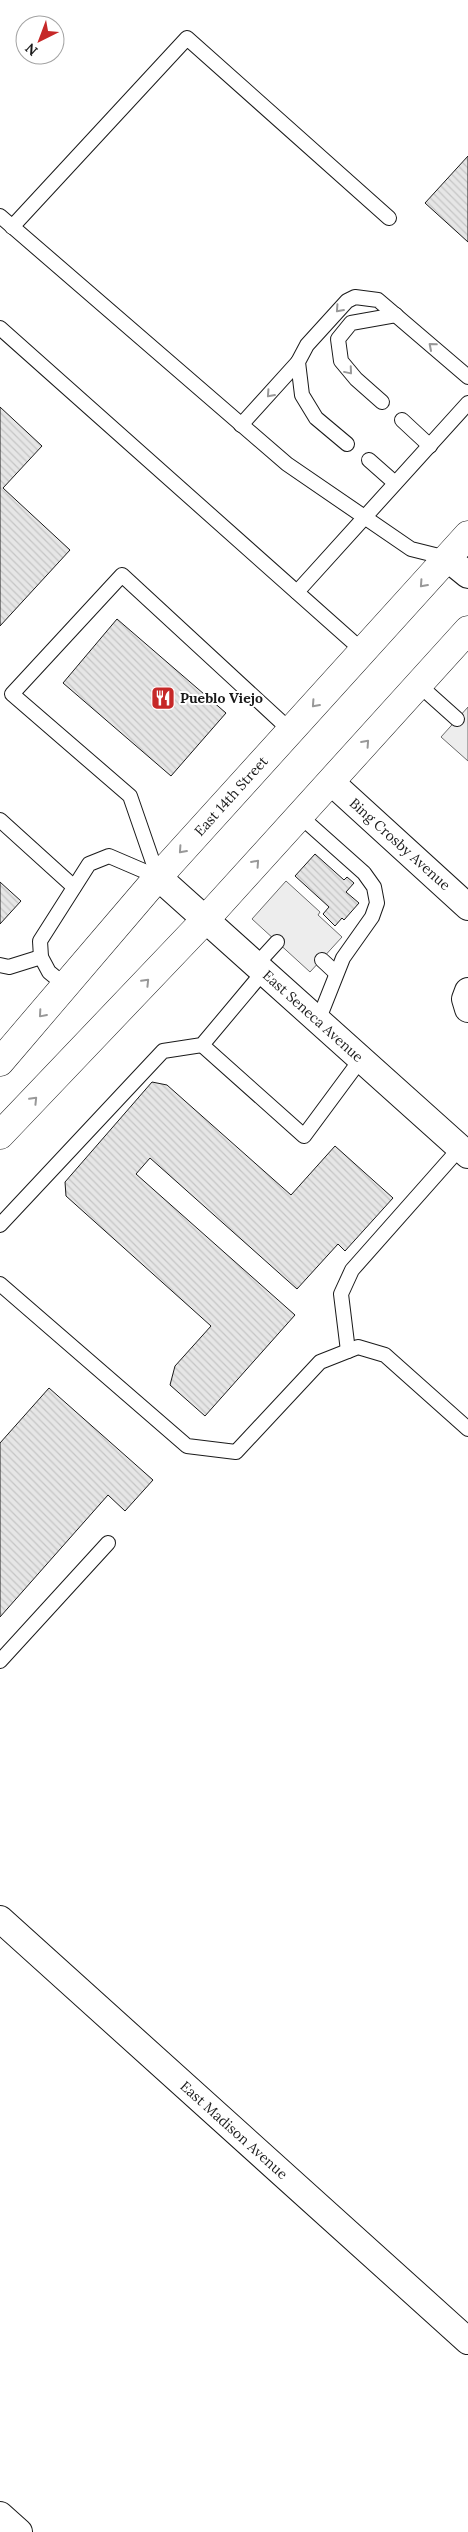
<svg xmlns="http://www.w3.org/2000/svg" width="468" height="2532" font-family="Lora,serif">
<defs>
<pattern id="building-back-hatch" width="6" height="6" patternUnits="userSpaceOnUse" patternTransform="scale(1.25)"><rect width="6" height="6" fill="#e6e6e6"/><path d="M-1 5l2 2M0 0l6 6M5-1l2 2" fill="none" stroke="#c5c5c5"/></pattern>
</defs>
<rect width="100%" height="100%" fill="#fff"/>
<g fill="#ededed" stroke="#6a6a6a">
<path d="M468,707V761L441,737Z"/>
<path d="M286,881L320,912L318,915L342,937L310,972L252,919Z"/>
</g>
<g fill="url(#building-back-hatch)" stroke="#1a1a1a">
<path d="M468,156V242L425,203Z"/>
<path d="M0,407L42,446L3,488L70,550L0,626Z"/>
<path d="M117,619L226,713L171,776L63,683Z"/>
<path d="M315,854L344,880L347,877L354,883L346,892L359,903L344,920L342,918L335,926L323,914L329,907L295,876Z"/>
<path d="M0,882L21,901L0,924Z"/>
<path d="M152,1082L167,1085L291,1195L335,1146L393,1198L345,1251L338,1244L297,1289L150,1158L136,1174L295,1315L205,1416L170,1385L175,1366L211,1326L66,1196L65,1182Z"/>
<path d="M49,1388L153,1480L125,1511L108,1495L0,1617V1443Z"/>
</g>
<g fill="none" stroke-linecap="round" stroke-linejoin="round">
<g stroke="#1a1a1a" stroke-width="16">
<g id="lane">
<path d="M0,216L287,464L411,549L447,558"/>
<path d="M12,227L187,38L389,218"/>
<path d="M0,328L363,651"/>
<path d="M382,402L356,379L341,361L338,339L351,323L396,315"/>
<path d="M402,420L430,446"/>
<path d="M241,425L298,362"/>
<path d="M347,444L316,418L302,395L298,362L307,345L347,301L355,297L378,300L468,377"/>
<path d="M369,460L395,483"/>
<path d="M297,592L468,403"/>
<path d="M419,685L457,719"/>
<path d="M300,816L364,873L374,887L377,903L372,917L343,958L318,1021"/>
<path d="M0,820L74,887"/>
<path d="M158,877L130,796L12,694L122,575L291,731"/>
<path d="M322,960L336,973"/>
<path d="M0,965L9,967L41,957"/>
<path d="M256,965L277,942"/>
<path d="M66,986L49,972L41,957L40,941L89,864L109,856L158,877"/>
<path d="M202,1045L304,1136L361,1059"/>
<path d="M0,1225L163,1051L202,1045L264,971"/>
<path d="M0,1284L187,1446L236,1452L320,1362L358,1347L385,1355L468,1429"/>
<path d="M348,1351L341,1294L352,1270L460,1148"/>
<path d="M0,1661L108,1543"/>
</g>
</g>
<g stroke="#1a1a1a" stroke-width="28">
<g id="street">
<path d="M447,558L468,575"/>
<path d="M331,782L468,907"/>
<path d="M158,877L468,1155"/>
<path d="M468,991L465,999L468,1009"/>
<path d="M0,1919L468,2341"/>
<path d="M0,2515L19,2532"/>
</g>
</g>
<g stroke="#1a1a1a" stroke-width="29">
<g id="primary">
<path d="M0,1062L158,877L468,535"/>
<path d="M0,1135L205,920L468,630"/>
</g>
</g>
<use href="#lane" stroke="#fff" stroke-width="14"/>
<use href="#street" stroke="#fff" stroke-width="26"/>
<use href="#primary" stroke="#fff" stroke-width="28"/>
</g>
<defs><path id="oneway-chevron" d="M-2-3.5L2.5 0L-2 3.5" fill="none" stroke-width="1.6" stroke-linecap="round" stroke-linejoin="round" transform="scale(1.25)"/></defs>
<g stroke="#989898">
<use href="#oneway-chevron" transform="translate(339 309) rotate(132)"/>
<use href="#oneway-chevron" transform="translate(432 346) rotate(-139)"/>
<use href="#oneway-chevron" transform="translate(349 371) rotate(50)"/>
<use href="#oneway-chevron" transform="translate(270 394) rotate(132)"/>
<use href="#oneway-chevron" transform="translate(423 584) rotate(132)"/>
<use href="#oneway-chevron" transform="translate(315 704) rotate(132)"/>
<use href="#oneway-chevron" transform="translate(366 743) rotate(-48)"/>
<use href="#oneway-chevron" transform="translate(182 850) rotate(132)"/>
<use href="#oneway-chevron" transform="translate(256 863) rotate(-48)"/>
<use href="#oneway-chevron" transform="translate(146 982) rotate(-46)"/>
<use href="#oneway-chevron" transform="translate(42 1014) rotate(131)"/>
<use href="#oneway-chevron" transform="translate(34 1100) rotate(-46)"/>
</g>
<defs>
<g id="restaurant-square" transform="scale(1.25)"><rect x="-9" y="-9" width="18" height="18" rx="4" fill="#c62828" stroke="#fff"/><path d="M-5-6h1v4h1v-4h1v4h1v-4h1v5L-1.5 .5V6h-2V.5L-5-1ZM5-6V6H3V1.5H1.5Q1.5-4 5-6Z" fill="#fff"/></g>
</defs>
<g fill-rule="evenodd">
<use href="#restaurant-square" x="163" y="698"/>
</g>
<g text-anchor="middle" stroke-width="4" stroke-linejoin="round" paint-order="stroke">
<g font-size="14" font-weight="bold" fill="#1a1a1a" stroke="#fff" text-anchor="start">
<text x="180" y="703">Pueblo Viejo</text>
</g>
<g font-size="14" fill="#1a1a1a" stroke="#fff">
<text transform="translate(231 796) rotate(-48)" y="5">East 14th Street</text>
<text transform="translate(400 844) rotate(42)" y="5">Bing Crosby Avenue</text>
<text transform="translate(313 1016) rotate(42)" y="5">East Seneca Avenue</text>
<text transform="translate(234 2130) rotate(42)" y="5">East Madison Avenue</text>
</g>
</g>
<g transform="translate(40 40) rotate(222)"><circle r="24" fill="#ffffff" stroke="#a3a3a3"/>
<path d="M0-4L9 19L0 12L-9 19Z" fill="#c62828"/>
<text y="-8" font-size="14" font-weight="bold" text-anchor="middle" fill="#1a1a1a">N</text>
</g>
</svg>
